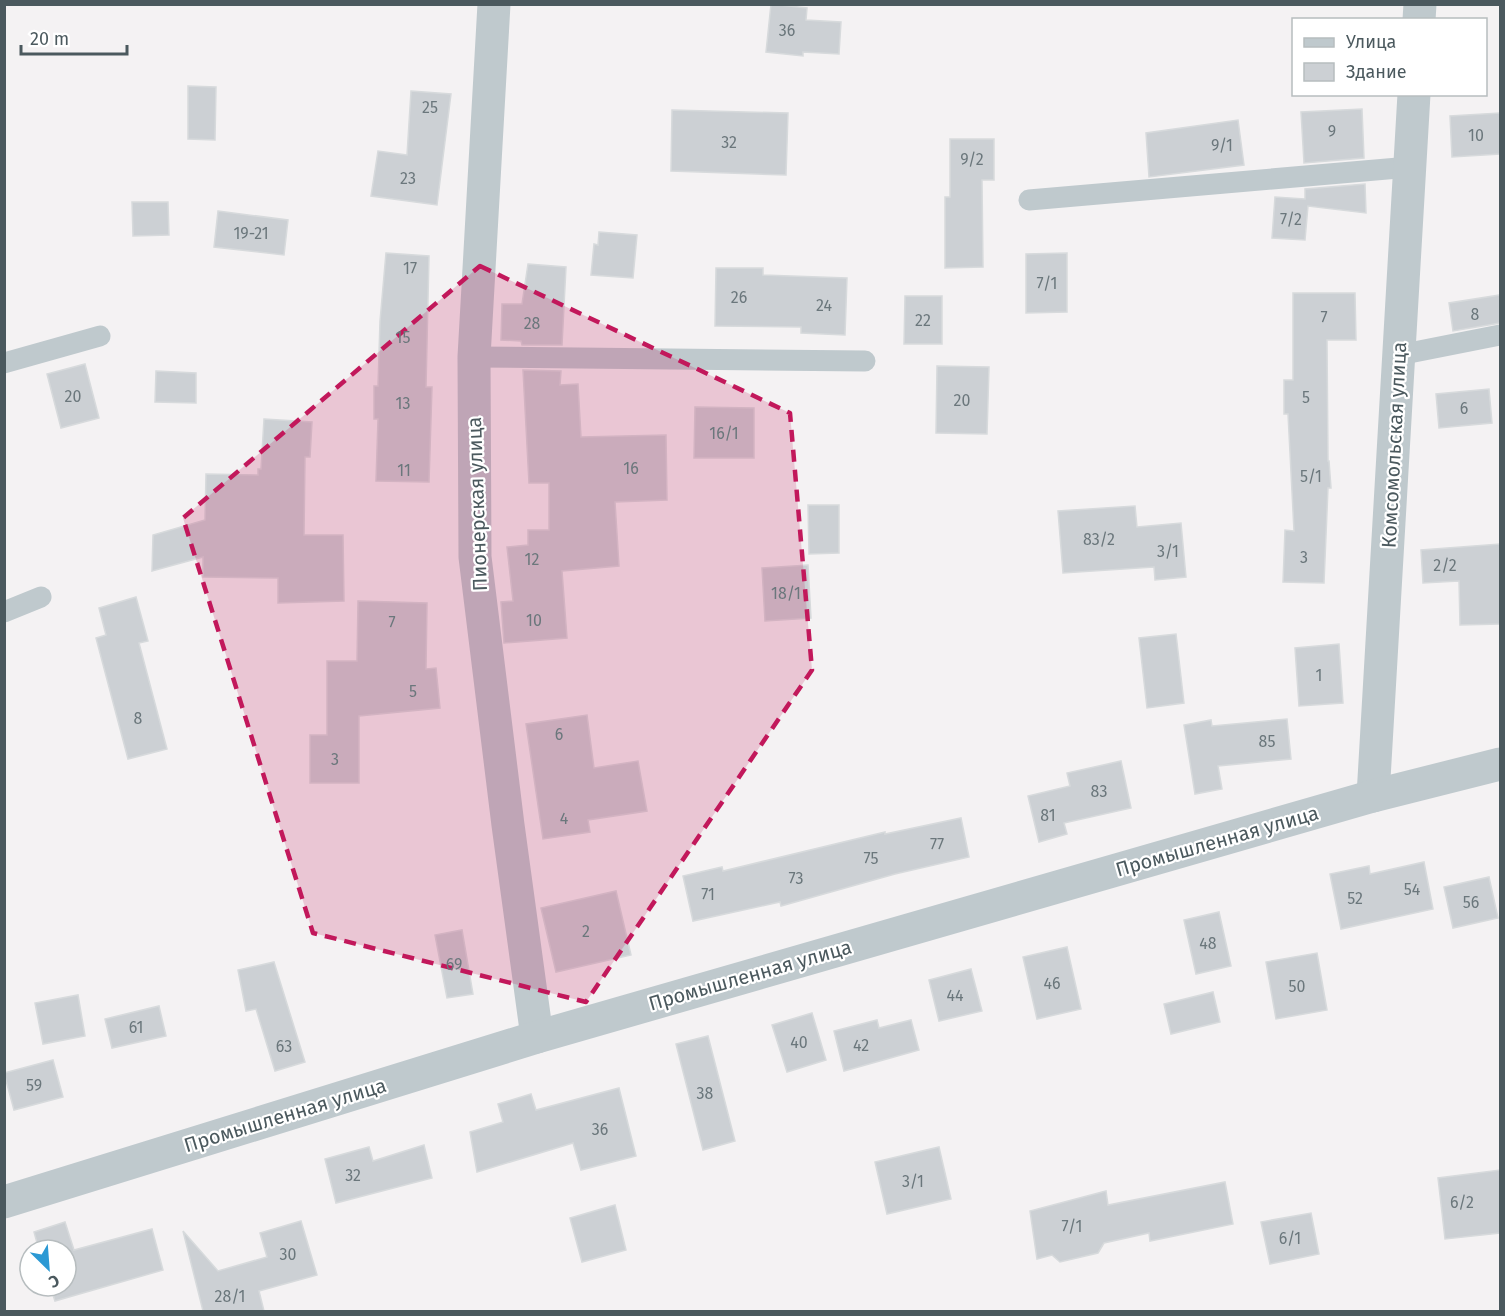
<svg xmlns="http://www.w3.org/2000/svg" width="1505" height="1316" font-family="'Fira Sans',sans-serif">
<rect width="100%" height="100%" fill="#f4f2f3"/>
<g fill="#ccd0d4" stroke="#d7dadc" stroke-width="1.5">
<path d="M771,4L807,8L806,20L841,22L839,54L803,52V56L766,52Z"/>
<path d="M188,86L216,87L215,140L188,139Z"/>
<path d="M411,91L451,94L437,205L371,196L378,151L407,155Z"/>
<path d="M1362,109L1364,158L1304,163L1301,112Z"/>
<path d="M672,110L788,113L786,175L671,171Z"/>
<path d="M1500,113V154L1452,157L1450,116Z"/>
<path d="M1238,120L1244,165L1149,177L1146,133Z"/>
<path d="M950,139H994V180H982L983,267L945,268V197H950Z"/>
<path d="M1365,184L1366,213L1308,206L1305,240L1272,238L1275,197L1305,199V189Z"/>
<path d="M132,202H168L169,235L133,236Z"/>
<path d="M218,211L288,220L284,255L214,247Z"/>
<path d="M599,232L637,235L633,278L591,275L594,244L598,245Z"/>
<path d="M386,253L429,256L426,387H432L429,482L376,481L378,419H374V386H378L380,321Z"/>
<path d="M1067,253V312L1026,313V254Z"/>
<path d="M528,264L566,267L562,345H522L521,341L501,340L502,304H522Z"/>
<path d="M716,268H763V275L847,278L845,335L801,333V327L715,326Z"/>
<path d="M1293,293H1355L1356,340H1327L1328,461H1329L1331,488H1328L1324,583L1283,582L1285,530L1294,531L1288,414H1284V380H1293Z"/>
<path d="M1500,295V323L1453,331L1449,303Z"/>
<path d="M905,296H942V344H904Z"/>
<path d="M85,364L99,418L61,428L47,374Z"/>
<path d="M937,366L989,367L987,434L936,433Z"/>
<path d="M523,370L561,371L560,385L578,384L581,437L666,435L667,500L615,502L619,566L562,571L567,638L504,643L501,602L513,601L507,547L528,545V530H549V483H529Z"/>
<path d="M156,371L196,373V403L155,402Z"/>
<path d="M1489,389L1492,423L1439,428L1436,394Z"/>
<path d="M695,407L754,408V458H694Z"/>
<path d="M264,419L312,422L310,457H305L304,535H343L344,601L278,603V578L203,577V557L152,571L153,535L205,520L206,474L258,475V469H261Z"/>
<path d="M808,505H839V553L809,554Z"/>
<path d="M1135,506L1137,527L1181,523L1186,577L1155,580L1154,567L1063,573L1058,511Z"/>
<path d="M1500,544V624L1460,625L1459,581L1423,583L1421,550Z"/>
<path d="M808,565L811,618L765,621L762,568Z"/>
<path d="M136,597L148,641L139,643L167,749L128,759L96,638L106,635L99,608Z"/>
<path d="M358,601L427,603L426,669L436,668L440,708L359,716V783H310V735H327V661H357Z"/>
<path d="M1176,634L1184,703L1147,708L1139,638Z"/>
<path d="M1339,644L1343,703L1299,706L1295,648Z"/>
<path d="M587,715L594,768L638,761L647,811L588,820L590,832L543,839L526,724Z"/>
<path d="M1287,719L1291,759L1218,766L1222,789L1195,794L1184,725L1211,720L1212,726Z"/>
<path d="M1121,761L1131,808L1064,823L1067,834L1039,842L1028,796L1070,786L1067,773Z"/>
<path d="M961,818L969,857L895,874L781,906L780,902L693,921L683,876L722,867L723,871L885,832V834Z"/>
<path d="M1424,862L1433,909L1341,929L1330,874L1369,866L1370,874Z"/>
<path d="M1489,877L1498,918L1453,928L1444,887Z"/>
<path d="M616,891L631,955L556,972L541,908Z"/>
<path d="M1219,912L1231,966L1196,974L1184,920Z"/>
<path d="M462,930L473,994L447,998L435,935Z"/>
<path d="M1067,947L1081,1009L1037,1019L1023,957Z"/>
<path d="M1317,953L1327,1010L1276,1019L1266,962Z"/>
<path d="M274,962L305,1062L275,1071L256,1009L246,1011L238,970Z"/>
<path d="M971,969L982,1011L939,1021L929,980Z"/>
<path d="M1213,992L1220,1022L1171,1034L1164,1004Z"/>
<path d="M78,995L85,1036L43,1044L35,1003Z"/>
<path d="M159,1006L166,1036L112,1048L105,1019Z"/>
<path d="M812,1013L826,1060L787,1072L772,1025Z"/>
<path d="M877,1020L879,1028L911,1020L919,1050L844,1071L834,1031Z"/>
<path d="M708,1036L735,1141L703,1150L676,1044Z"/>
<path d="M53,1060L63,1097L14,1110L4,1073Z"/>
<path d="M619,1088L636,1156L581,1170L573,1143L477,1172L470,1132L503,1122L498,1104L531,1094L536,1110Z"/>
<path d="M424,1145L432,1178L336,1203L325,1159L369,1147L373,1161Z"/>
<path d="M939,1147L951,1199L887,1214L875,1162Z"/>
<path d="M1500,1170V1233L1445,1239L1438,1178Z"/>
<path d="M1225,1182L1233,1224L1150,1241L1149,1233L1104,1243L1098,1253L1060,1262L1052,1255L1037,1259L1030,1211L1106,1191L1108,1205Z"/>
<path d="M615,1205L626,1250L582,1262L570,1218Z"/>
<path d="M1311,1213L1319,1254L1270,1264L1261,1222Z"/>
<path d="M301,1221L317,1275L259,1291L264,1311H203L183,1231L218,1271L267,1257L260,1233Z"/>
<path d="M65,1222L74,1250L152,1229L163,1270L55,1301L50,1286H66V1250H39L34,1232Z"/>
</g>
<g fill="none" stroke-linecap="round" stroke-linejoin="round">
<g stroke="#bfc9cd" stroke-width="21">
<path d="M1029,200L1410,167"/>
<path d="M1399,355L1500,335"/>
<path d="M474,357L865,361"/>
<path d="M4,363L100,336"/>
<path d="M4,612L41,597"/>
</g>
<g stroke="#bfc9cd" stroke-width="33">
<path d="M494,4L474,357L475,557L508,825L537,1037"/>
<path d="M1419,20L1420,4"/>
<path d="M1373,796L1414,94"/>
</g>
<path stroke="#bfc9cd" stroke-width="33" d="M4,1202L537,1037L1373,796L1500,764"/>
</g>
<path fill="#c2185b" fill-opacity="0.2" stroke="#c2185b" stroke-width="4.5" stroke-dasharray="12 8" stroke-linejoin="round" d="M480,266L790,413L812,670L586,1002L313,933L183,518Z"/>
<g text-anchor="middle" stroke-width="4.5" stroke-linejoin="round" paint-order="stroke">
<g font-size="16" fill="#6b777c">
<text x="787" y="36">36</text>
<text x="430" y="113">25</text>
<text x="1332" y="137">9</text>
<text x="1476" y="141">10</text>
<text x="729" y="148">32</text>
<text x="1222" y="151">9/1</text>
<text x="972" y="165">9/2</text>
<text x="408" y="184">23</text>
<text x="1291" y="225">7/2</text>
<text x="251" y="239">19-21</text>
<text x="410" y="274">17</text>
<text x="1047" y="289">7/1</text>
<text x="739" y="303">26</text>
<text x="824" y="311">24</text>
<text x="1475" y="320">8</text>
<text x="1324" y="323">7</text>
<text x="923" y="326">22</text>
<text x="532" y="329">28</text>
<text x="403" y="343">15</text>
<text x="73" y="402">20</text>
<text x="1306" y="403">5</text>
<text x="962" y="406">20</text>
<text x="403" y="409">13</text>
<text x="1464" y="414">6</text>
<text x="724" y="439">16/1</text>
<text x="631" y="474">16</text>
<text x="404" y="476">11</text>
<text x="1311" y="482">5/1</text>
<text x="1099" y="545">83/2</text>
<text x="1168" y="557">3/1</text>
<text x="1304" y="563">3</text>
<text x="532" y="565">12</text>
<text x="1445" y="571">2/2</text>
<text x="786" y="599">18/1</text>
<text x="534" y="626">10</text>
<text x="392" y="628">7</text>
<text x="1319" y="681">1</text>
<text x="413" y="697">5</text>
<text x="138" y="724">8</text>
<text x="559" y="740">6</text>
<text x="1267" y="747">85</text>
<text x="335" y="765">3</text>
<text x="1099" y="797">83</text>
<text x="1048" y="821">81</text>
<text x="564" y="824">4</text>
<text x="937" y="850">77</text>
<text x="871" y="864">75</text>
<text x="796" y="884">73</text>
<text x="1412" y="895">54</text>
<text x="708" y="900">71</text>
<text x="1355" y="904">52</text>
<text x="1471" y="908">56</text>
<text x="586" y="937">2</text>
<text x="1208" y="949">48</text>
<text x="454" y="970">69</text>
<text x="1052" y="989">46</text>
<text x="1297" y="992">50</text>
<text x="955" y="1001">44</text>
<text x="136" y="1033">61</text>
<text x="799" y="1048">40</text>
<text x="861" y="1051">42</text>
<text x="284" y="1052">63</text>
<text x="34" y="1091">59</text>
<text x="705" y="1099">38</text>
<text x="600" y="1135">36</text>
<text x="353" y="1181">32</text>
<text x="913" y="1187">3/1</text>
<text x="1462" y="1208">6/2</text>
<text x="1072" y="1232">7/1</text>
<text x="1290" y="1244">6/1</text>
<text x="288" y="1260">30</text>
<text x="230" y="1302">28/1</text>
</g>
<g font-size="20" fill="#4b595e" stroke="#fff">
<text transform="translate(1394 445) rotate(-87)" y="7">Комсомольская улица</text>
<text transform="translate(477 504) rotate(-92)" y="7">Пионерская улица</text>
<text transform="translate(1217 841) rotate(-16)" y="7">Промышленная улица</text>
<text transform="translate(750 975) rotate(-16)" y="7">Промышленная улица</text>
<text transform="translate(285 1115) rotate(-17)" y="7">Промышленная улица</text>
</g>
</g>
<rect width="1505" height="1316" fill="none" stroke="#4b595e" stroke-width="12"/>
<rect x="1292" y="18" width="195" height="78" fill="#ffffff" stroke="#b7bdbf" stroke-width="1.5"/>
<rect x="1304" y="38" width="30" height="9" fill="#bfc9cd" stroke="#b7bdbf" stroke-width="1.5"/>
<text x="1346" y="48" font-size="18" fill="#4b595e">Улица</text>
<rect x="1304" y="63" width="30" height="18" fill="#ccd0d4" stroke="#b7bdbf" stroke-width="1.5"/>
<text x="1346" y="78" font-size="18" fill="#4b595e">Здание</text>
<g transform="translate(48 1268) rotate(155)"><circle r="28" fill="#ffffff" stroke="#b7bdbf" stroke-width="1.5"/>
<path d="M0-4.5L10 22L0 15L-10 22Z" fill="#2c99d4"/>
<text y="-9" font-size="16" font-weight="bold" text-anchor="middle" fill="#4b595e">С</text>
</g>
<path d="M21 45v9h106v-9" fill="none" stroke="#4b595e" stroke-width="3"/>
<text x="30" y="45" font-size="18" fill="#4b595e" stroke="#ffffff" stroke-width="4.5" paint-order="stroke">20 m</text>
</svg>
